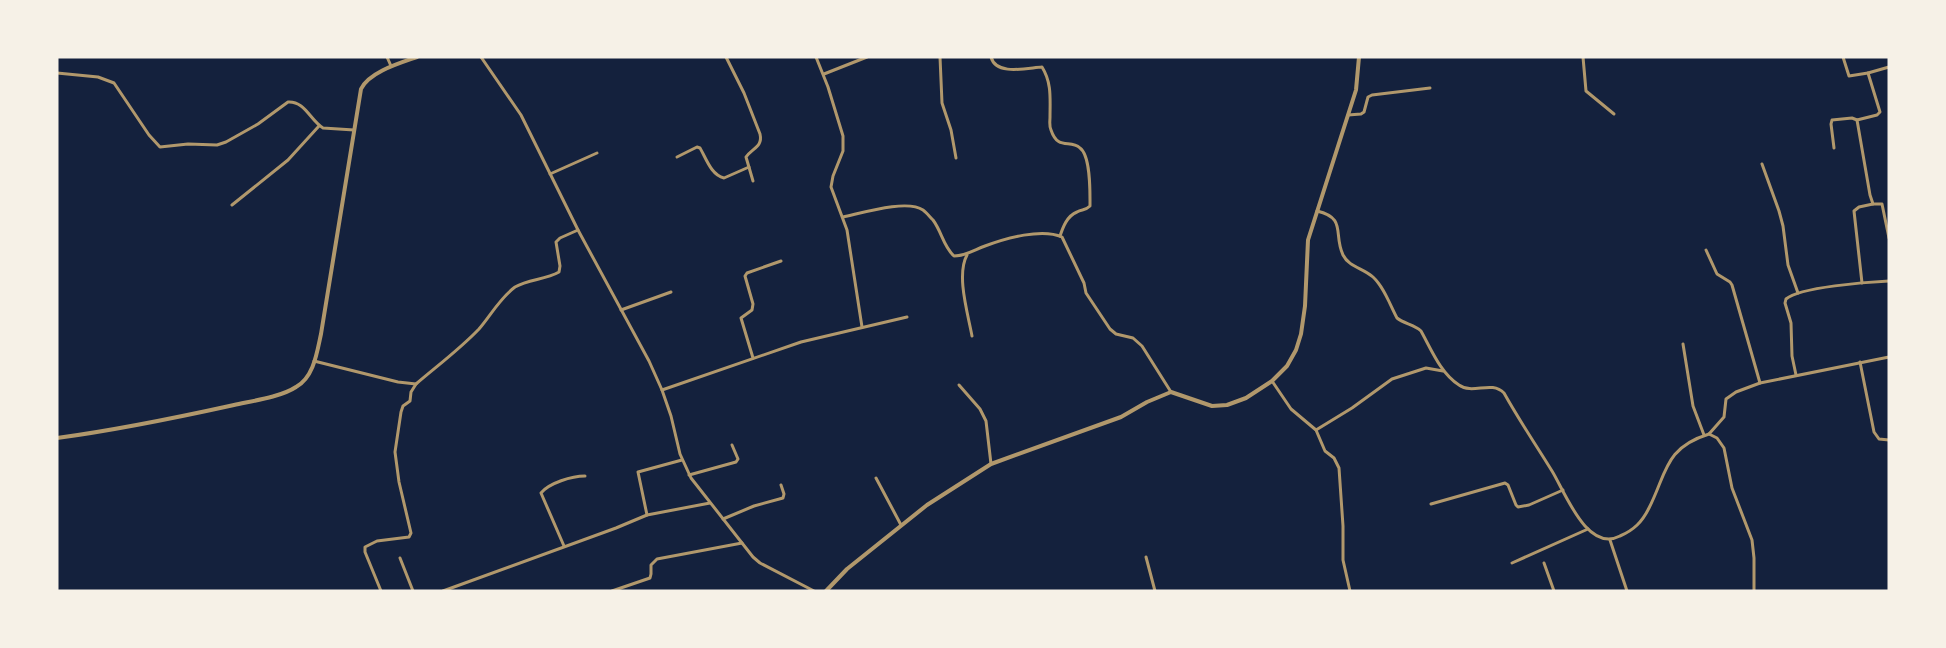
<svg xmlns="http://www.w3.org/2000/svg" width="1946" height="648" font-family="Figtree,sans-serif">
<rect width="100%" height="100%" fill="#14213d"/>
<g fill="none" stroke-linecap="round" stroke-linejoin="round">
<g stroke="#b1986c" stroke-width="3">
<path d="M387,57L391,66"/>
<path d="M481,57L521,115L578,230L649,361L662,390L671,416L680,454L691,478L753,557L760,563L814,591"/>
<path d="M726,57L744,93L760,134C763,147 752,148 746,157L753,181"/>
<path d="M816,57L828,87L843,136V151L833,176L831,187L847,230L862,327"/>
<path d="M940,57L942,103L951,130L956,158"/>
<path d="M991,57C996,76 1027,68 1042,67C1052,83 1050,99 1050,117C1050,121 1049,126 1051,130C1058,151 1070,139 1080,148C1091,156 1090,194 1090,206C1085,211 1082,209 1077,212C1067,216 1063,227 1060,236"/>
<path d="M1583,57L1586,91L1614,114"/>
<path d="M1843,57L1849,76L1868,73L1880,112L1877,115L1857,120L1870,195L1873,204H1882L1889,238"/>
<path d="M57,73L98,77L114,83L149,135L160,147L188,144L217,145L226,142L258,124L288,102C305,101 310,120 323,128L354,130"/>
<path d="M1868,73L1889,67"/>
<path d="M824,74L867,57"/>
<path d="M1348,115L1361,114L1364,112L1368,97L1372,95L1430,88"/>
<path d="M1834,148L1831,124L1832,120L1852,118L1857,120"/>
<path d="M677,157L697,147L700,148C706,158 711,175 724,178L749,167"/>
<path d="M1762,164L1779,211L1783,226L1788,265L1798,293"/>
<path d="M550,174L597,153"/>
<path d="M232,205L288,160L319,126"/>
<path d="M1317,211C1347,218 1333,234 1343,255C1349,267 1363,268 1373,277C1384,287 1390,305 1397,318C1404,324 1414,324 1421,331C1431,349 1441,374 1459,385C1473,395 1491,380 1504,393C1519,420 1536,445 1552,471C1565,492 1587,553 1620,536C1634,530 1642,522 1649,508C1667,473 1664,448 1709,434L1717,438L1724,448L1732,488L1752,540L1754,558V591"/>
<path d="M843,217C862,213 907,199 923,210C926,212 930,217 933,220C942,232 943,246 954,256C966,256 974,250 985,246C1006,238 1042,228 1062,237L1084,283L1086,293L1110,329L1116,334L1133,338L1142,346L1171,392"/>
<path d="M1706,250L1717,274L1730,282L1732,285L1760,383"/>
<path d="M967,255C956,275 968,314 972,336"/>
<path d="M1862,283L1854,211L1859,207L1873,204"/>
<path d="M621,310L671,292"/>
<path d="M1683,344L1693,406L1704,435"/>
<path d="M753,358L741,318L752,310L753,304L745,276L747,273L781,261"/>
<path d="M314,361L398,382L416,384"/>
<path d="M1860,362L1874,432L1879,439L1889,440"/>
<path d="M1796,375L1792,356L1791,323L1785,303L1786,299C1800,287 1868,282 1889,281"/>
<path d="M1272,381L1291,409L1316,430L1325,451L1334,458L1339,468L1343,526V560L1350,591"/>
<path d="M959,385L980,409L986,421L991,464"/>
<path d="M662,390L801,342L907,317"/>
<path d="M1316,430L1352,408L1392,379L1426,368L1443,371"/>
<path d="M1709,434L1724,417L1726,399L1736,392L1760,383L1889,357"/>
<path d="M689,475L736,462L738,459L732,445"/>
<path d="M876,478L901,525"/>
<path d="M1431,504L1505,483L1508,485L1516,505L1518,507L1529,505L1563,490"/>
<path d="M647,515L638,472L682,460"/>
<path d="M723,519L754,506L783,498L784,494L781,485"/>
<path d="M1610,540L1627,591"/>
<path d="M564,546L541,493C549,483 572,476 585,476"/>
<path d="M1146,557L1155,591"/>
<path d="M400,558L413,591"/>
<path d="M1512,563L1588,529"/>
<path d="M1544,563L1554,591"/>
<path d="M381,591L365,552V547L377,541L409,537L411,533L399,482L395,452L401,412L403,406L410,401L411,392L416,384C437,366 460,349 479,329C491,315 500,298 515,287C529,279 545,280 559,272L560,266L556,242L560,238L578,230"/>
<path d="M443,591L616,528L647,515L710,503"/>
<path d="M612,591L650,578L651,574V565L657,559L742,543"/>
</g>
<g stroke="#b1986c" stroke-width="4">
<path d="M57,438C117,430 175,418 234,405C252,401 281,397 296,387C314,377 317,352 321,334L361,89C369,72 400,63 417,57"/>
<path d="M826,591L847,569L927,505L991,464L1121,417L1147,402L1171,392L1212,406L1227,405L1246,398L1272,381L1287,366L1296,350L1301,334L1305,306L1308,240L1356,90L1359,57"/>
</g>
</g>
<rect width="1946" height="648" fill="none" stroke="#f6f1e7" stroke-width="117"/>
</svg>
